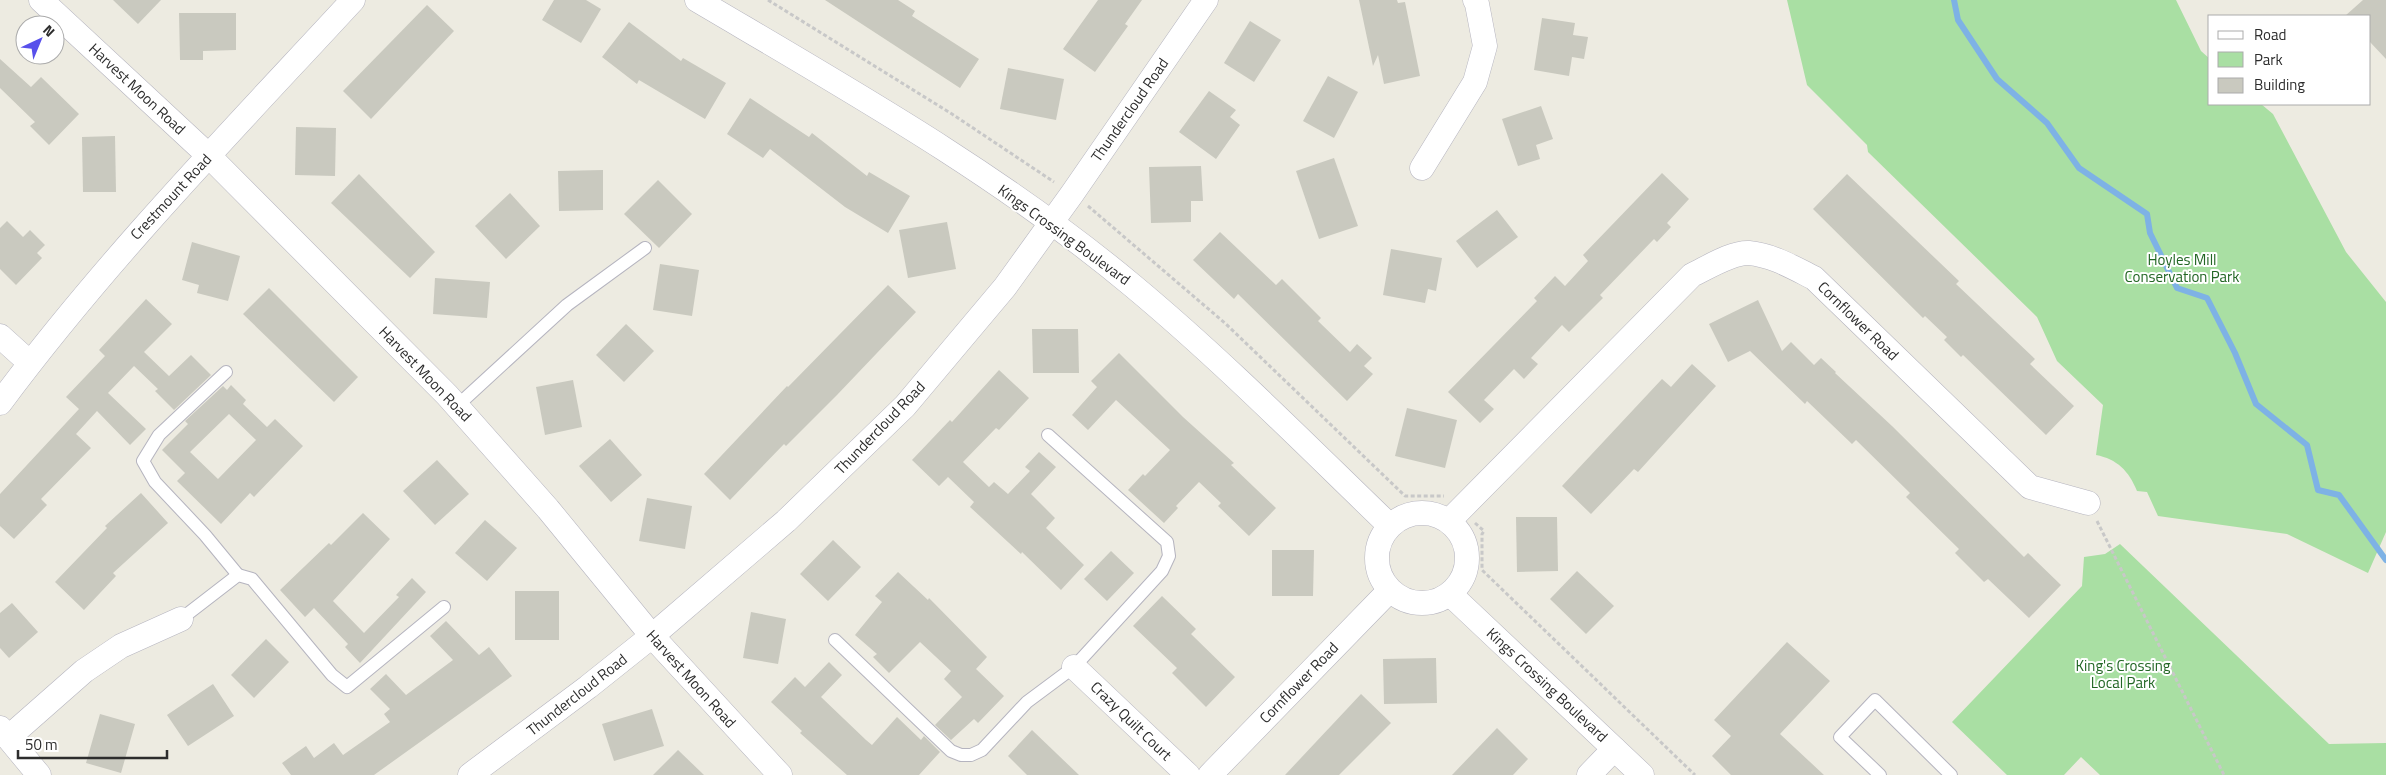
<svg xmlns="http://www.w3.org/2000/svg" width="2386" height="775" font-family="'Titillium Web',sans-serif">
<rect width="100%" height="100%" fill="#edebe1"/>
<g fill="#a9dfa3">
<path d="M1787,0H2176L2201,51L2210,59V104H2261L2273,114L2346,252L2386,302V532L2368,573L2287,534L2158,516L2147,492L2137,491C2129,471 2117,459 2096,455L2103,405L2057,361L2037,317L1868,152L1867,145L1807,85Z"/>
<path d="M2120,544L2329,744L2386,743V775H2100L2081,757L2064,775H2007L1952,722L2082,586L2084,557L2105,554Z"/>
</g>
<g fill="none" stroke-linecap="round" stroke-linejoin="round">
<path stroke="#7eb2e5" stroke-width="6" d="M1954,0L1958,20L1997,79L2047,123L2079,168L2147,214L2150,233L2177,288L2207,298L2235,353L2256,404L2307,445L2318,490L2339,495L2386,560"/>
</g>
<g fill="#c9c9bf" fill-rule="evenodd">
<path d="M113,0H161L138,24Z"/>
<path d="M554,0H586L601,9L581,43L542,20Z"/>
<path d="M825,0H898L915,11L912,16L979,59L960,88Z"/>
<path d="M1098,0H1142L1125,24L1128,26L1095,72L1063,49Z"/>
<path d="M1359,0H1397L1398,3L1405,2L1420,76L1384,84L1378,55L1373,66Z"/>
<path d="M2363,0H2386V59L2370,42V16H2345Z"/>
<path d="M427,5L454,31L371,119L343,91Z"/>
<path d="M179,13H236V50L203,51V60H180Z"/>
<path d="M1542,18L1575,23L1573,35L1588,37L1584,59L1572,57L1569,76L1534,70Z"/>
<path d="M1250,21L1281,40L1254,82L1224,63Z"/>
<path d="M629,22L681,61L683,58L726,83L705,119L639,80L637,84L602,57Z"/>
<path d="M0,59L31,87L41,77L79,114L49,145L30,126L35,122L0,88Z"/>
<path d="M1008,68L1064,79L1056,120L1000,109Z"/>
<path d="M1328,76L1358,92L1334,138L1303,121Z"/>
<path d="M1209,91L1236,110L1230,117L1240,125L1216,159L1179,132Z"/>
<path d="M750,98L809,137L812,133L867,176L869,172L910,196L888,233L845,207L770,149L763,158L727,134Z"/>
<path d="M1541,106L1553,139L1536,145L1540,159L1518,166L1502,119Z"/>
<path d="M296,127L336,128L335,176L295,175Z"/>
<path d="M115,136L116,192H83L82,137Z"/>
<path d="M1334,158L1358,226L1319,239L1296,171Z"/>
<path d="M1201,166L1203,201H1191V222L1151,223L1149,167Z"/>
<path d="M603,170V210L559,211L558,171Z"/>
<path d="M1662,173L1689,199L1667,223L1671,227L1657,242L1654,239L1600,295L1603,298L1569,332L1562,325L1531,358L1538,364L1524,379L1514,369L1484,400L1494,409L1480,423L1448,392L1537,301L1534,298L1555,276L1565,286L1588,261L1583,255Z"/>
<path d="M359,174L435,252L410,278L331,203Z"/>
<path d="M1847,174L1959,281L1956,284L2035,359L2030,364L2074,406L2046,435L1963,355L1961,357L1944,340L1947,337L1925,316L1923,318L1813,209Z"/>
<path d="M658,180L692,214L659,248L624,214Z"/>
<path d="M510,193L540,226L506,259L475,226Z"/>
<path d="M1497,210L1518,237L1477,268L1456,241Z"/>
<path d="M7,221L23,237L30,230L45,245L37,253L42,258L16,285L0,269V228Z"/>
<path d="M947,222L956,269L908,278L899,230Z"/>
<path d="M1220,232L1276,285L1282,279L1321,318L1318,321L1350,352L1357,344L1372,358L1364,366L1373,374L1347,401L1238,294L1234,299L1193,260Z"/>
<path d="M192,242L240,256L228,301L197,293L199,285L182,280Z"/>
<path d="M1391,249L1442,258L1436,291L1428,289L1425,303L1383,295Z"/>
<path d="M660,264L699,270L692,316L653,310Z"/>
<path d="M435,278L490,282L487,318L433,314Z"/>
<path d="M888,285L916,312L837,395L786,446L784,444L730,500L704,474L787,386L788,387Z"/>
<path d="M269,288L358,377L334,402L243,314Z"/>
<path d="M146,299L172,324L144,352L169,376L191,355L211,375L174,410L155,391L158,389L134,366L108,393L146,429L130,445L97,411L76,434L91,448L41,499L47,505L14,539L0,526V494L79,409L66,397L105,356L99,350Z"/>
<path d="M1758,300L1782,351L1791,342L1814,365L1821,358L1836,372L1835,373L1892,426L2024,557L2028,553L2061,585L2029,618L1988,579L1984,582L1955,553L1959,549L1906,497L1910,493L1856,440L1852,444L1807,401L1805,404L1750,351L1728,362L1709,324Z"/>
<path d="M626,324L654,351L624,382L596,355Z"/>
<path d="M1032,329H1078L1079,373H1033Z"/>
<path d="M1119,353L1183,417L1234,463L1231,465L1276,508L1249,536L1218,506L1221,503L1199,482L1176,506L1178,508L1164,523L1128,490L1143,474L1145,476L1170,450L1116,400L1088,430L1072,415L1097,387L1091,381Z"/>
<path d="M1692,364L1716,386L1638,472L1634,469L1591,514L1562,486L1662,379L1671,387Z"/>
<path d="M999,370L1029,398L999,430L996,428L963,462L989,487L994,482L1008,494L1030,471L1025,467L1039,452L1056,467L1031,494L1055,518L1046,528L1084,565L1061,590L1022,552L1021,554L970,507L974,502L948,477L939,486L912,460L950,420L952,422Z"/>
<path d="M573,380L582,427L545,435L536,387Z"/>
<path d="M231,385L246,400L243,404L267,427L275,419L303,446L254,497L250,493L221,524L177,481L185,473L162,450L188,424L185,421L223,386L227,390ZM229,414L256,440L218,479L190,452Z"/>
<path d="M1407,408L1457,420L1445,468L1395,456Z"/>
<path d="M610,439L642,475L611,502L579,466Z"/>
<path d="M437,460L469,494L435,525L403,491Z"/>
<path d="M141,493L168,523L113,573L116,576L84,610L55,582L107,528L105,526Z"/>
<path d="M647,498L692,506L685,549L639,541Z"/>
<path d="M363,513L390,539L333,601L364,633L399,597L396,595L412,578L426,592L360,663L345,647L348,644L314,608L305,617L280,590L329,543L331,545Z"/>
<path d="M1516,517H1557L1558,571L1517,572Z"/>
<path d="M485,520L517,548L487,581L455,553Z"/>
<path d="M833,540L861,567L828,601L800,574Z"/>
<path d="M1272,550H1314L1313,596H1272Z"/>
<path d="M1111,551L1134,573L1107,601L1084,579Z"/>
<path d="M1577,571L1614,606L1586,634L1550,599Z"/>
<path d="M898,572L928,600L929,598L987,657L976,669L1004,696L978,723L974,719L951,740L935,725L962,697L944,679L951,671L920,642L889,673L873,657L877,654L855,635L882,602L875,596Z"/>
<rect x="515" y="591" width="44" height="49"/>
<path d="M1162,596L1196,629L1191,634L1235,677L1206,707L1172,673L1177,668L1133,626Z"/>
<path d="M12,603L38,632L9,658L0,648V613Z"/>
<path d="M751,612L786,619L778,664L743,658Z"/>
<path d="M446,621L479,655L489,647L512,676L374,775H291L282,763L306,746L314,758L334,743L343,755L390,722L384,714L390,709L370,689L386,674L406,695L453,660L430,636Z"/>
<path d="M266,639L289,662L254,698L231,675Z"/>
<path d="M1787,642L1830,681L1780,734L1824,775H1731L1712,756L1731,736L1714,720Z"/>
<path d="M1436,658L1437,703L1384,704L1383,659Z"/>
<path d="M829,662L842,675L821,697L866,740L872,745L897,717L921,740L924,736L940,752L919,775H847L800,733L802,731L771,702L795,677L805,687Z"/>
<path d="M213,684L234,716L188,746L167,715Z"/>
<path d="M1361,694L1391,723L1339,775H1285Z"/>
<path d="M652,709L664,746L614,761L602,724Z"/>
<path d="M100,714L135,724L121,773L86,763Z"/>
<path d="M1497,728L1528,759L1513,775H1452Z"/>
<path d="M1032,730L1079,775H1027L1008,756Z"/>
<path d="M678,750L704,775H653Z"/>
</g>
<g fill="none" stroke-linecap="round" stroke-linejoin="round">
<g stroke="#b5b4bf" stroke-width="14">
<g id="lane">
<path d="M226,372L159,435L143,461L155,482L205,535L238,575"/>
<path d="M457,406L567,305L645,248"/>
<path d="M181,619L238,575L252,579L332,675L347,687L444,607"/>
<path d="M835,640L951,751L961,755H971L982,750L1027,702L1074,667L1162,571L1169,556L1167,542L1048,435"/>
<path d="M1880,775L1840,737L1875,700L1951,775"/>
</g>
</g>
<g stroke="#b5b4bf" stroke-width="25">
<g id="street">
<path d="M41,0L209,156L447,395L548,509L652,636L780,775"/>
<path d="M697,0C846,88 999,174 1133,286C1222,360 1305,444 1389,525"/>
<path d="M1422,168L1475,82L1485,46L1477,4L1475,0"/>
<path d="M0,336L30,363"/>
<path d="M0,403C107,259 232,131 353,0"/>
<circle cx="1422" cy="558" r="45"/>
<path d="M1449,521L1692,275C1707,268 1732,252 1749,253C1772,255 1794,268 1814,278L2030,487L2088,503"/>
<path d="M1451,595L1642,775"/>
<path d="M1074,667L1188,775"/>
<path d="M0,728L39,775"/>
<path d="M9,737L84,671L121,646L181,619"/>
<path d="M470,775L588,687L652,636L786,521L905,406L1005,287L1072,194L1206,0"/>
<path d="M1210,775L1389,591"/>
<path d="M1589,775L1614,749"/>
</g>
</g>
<g stroke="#c8c8c8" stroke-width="3" stroke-dasharray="4 2.5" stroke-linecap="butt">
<path d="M768,0L952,114L1054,182"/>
<path d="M1088,206L1226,324L1405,496H1444"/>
<path d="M2097,521L2224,775"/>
<path d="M1475,523L1484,531L1482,534V570L1695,775"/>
</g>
<use href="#lane" stroke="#fff" stroke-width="12"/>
<use href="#street" stroke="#fff" stroke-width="24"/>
</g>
<g text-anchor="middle" stroke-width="4" stroke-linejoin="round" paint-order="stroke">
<g font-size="15" fill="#2d2d2d" stroke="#fff">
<text transform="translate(137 89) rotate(43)" y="5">Harvest Moon Road</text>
<text transform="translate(1130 110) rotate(-55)" y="5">Thundercloud Road</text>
<text transform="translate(171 197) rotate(-47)" y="5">Crestmount Road</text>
<text transform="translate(1064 235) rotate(36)" y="5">Kings Crossing Boulevard</text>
<text transform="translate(1858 321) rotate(44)" y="5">Cornflower Road</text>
<text transform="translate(425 374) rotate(46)" y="5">Harvest Moon Road</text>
<text transform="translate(880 428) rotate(-46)" y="5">Thundercloud Road</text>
<text transform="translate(691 679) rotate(48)" y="5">Harvest Moon Road</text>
<text transform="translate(1299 683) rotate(-46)" y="5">Cornflower Road</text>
<text transform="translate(1547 685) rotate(43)" y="5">Kings Crossing Boulevard</text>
<text transform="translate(577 695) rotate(-38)" y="5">Thundercloud Road</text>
<text transform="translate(1131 721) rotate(44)" y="5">Crazy Quilt Court</text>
</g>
<g font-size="15" fill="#226624" stroke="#fff">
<text x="2182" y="265">Hoyles Mill<tspan x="2182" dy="17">Conservation Park</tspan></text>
<text x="2123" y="671">King's Crossing<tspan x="2123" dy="17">Local Park</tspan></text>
</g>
</g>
<rect x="2208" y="15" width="162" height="90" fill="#ffffff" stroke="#ababab"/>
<rect x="2218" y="31" width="25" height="8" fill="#ffffff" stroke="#ababab"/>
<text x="2254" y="40" font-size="15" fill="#2d2d2d">Road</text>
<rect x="2218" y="52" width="25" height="15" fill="#a9dfa3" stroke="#ababab"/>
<text x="2254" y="65" font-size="15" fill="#2d2d2d">Park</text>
<rect x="2218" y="78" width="25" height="15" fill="#c9c9bf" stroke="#ababab"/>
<text x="2254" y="90" font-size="15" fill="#2d2d2d">Building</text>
<g transform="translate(40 40) rotate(44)"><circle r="24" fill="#ffffff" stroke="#ababab"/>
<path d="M0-4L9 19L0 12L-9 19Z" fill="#5850eb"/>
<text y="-8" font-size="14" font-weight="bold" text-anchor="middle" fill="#2d2d2d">N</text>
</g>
<path d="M18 750v8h149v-8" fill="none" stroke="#2d2d2d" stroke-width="2.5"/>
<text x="25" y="750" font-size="15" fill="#2d2d2d" stroke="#ffffff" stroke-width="4" paint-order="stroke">50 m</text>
</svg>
